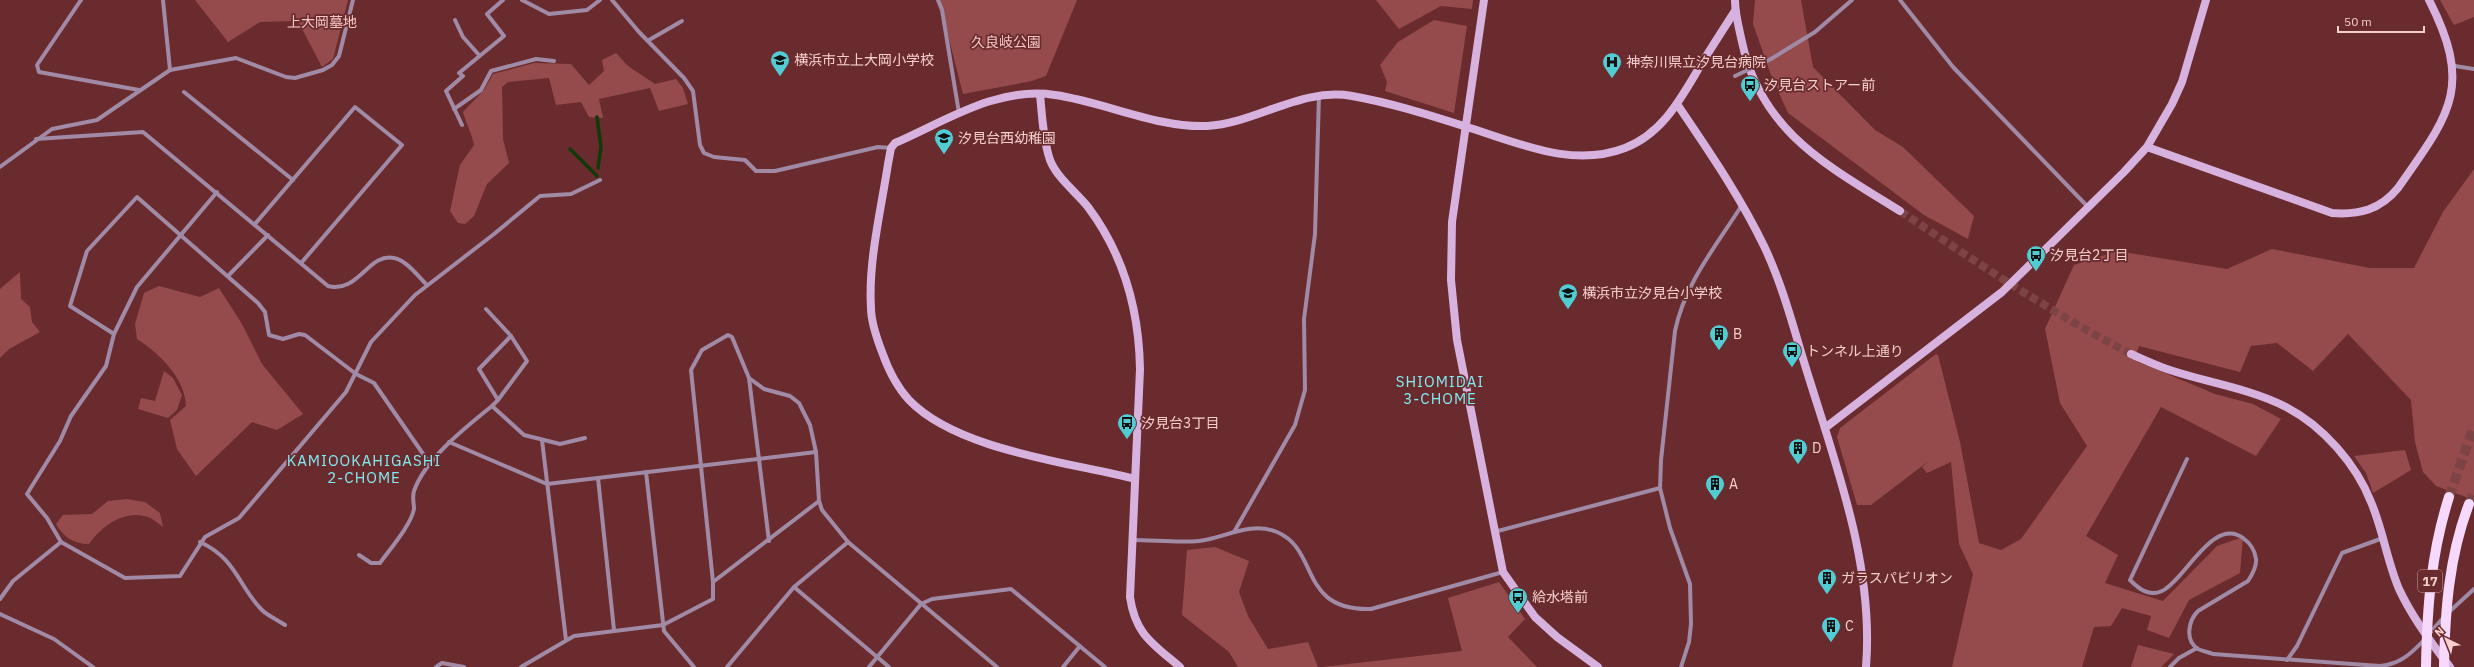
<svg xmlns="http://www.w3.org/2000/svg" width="2474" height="667" font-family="'IBM Plex Sans','Noto Sans JP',sans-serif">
<rect width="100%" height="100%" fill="#692b2d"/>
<g fill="#954b4c">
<path d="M195,0H348L333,59L322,67L298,21L260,22L228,42Z"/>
<path d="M939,0H1077L1046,76L1032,81L963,94Z"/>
<path d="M1376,0H1473L1472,9L1441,6L1399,29Z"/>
<path d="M1755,0H1801L1813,67L1875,130L1903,147L1974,216L1968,239L1924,215L1788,113L1771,75L1753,24Z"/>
<path d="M2440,0H2474V17L2454,25Z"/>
<path d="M1434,20L1467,26L1454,113L1385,91L1387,82L1380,65L1398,42Z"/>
<path d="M616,53L628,66L655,84L676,79L683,88L688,104L659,111L650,88L599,99L603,118L589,117L581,102L556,105L549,78L508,82L502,87L503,139L509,163L487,184L474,216L465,224L458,223L450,211L460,165L474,145C472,133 466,124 463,112L484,90L493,74L534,63L571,64L589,85L604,71L602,60Z"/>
<path d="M2474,169V500L2436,486L2423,472L2415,442L2411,400L2348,334L2313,371L2277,343L2251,346L2240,372L2139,346L2134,360L2215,394L2253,404L2281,419L2256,456L2161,407L2086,536L2118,555L2105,583L2163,601L2217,546L2243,537L2240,573L2189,600L2169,638L2147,630L2151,616L2122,608L2111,626L2094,627L2082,667H1952L1973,574L1959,544L1951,462L1927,473L1922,467L1930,460L1871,505H1857L1837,437L1840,428L1936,354L1938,355L1960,442L1979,543L2001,550L2021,539L2087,446L2060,403L2045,329L2074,265L2117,251L2227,269L2272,249L2370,268H2414L2443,212Z"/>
<path d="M20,272L21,299L30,307L32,322L40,332L9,349L0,358V289Z"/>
<path d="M159,286L200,297L219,288L242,324L262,364L303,414L277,430L252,422L196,476L177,449L170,420L186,406C185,378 160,354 137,339L135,324L144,293Z"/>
<path d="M164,371L173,378L182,395L177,410L168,418L138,409L141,398L155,401Z"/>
<path d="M2405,450L2411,470L2373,493L2366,473L2354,456Z"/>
<path d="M127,499L145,502L160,513L163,527C158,523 151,517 144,516C122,511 101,527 89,544C74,544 63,537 56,524L63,515L92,514L108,501Z"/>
<path d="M1215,547L1249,561L1239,592L1248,616L1268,649L1308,642L1318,667H1238L1229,652L1182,615L1187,550Z"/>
<path d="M1499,582L1525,619L1508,637L1537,667H1322L1462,651L1448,598Z"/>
<path d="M2138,645L2174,654L2161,667H2131Z"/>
</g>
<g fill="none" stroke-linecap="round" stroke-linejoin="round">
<g stroke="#123909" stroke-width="3.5">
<path d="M597,117L601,147L598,168"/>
<path d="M570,149L597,176"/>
</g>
<path stroke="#7e4445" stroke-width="8" stroke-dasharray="8 4" stroke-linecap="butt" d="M1900,211C1976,262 2050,312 2131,354"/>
<g stroke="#7e4445" stroke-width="10" stroke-dasharray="10 5" stroke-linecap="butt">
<path d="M2449,497L2474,426"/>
<path d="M2469,504L2474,492"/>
</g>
<g stroke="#a18aa6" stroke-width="4">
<path d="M81,0L37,65L39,72L139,90"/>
<path d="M163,0L170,70"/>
<path d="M522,0L549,14L587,10L600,0"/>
<path d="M612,0L639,32L684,78L693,91L700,145L704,153L714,157L745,160L756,171H775L878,147L891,148"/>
<path d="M938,0L942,10L959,113"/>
<path d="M1900,0L1953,67L2088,207"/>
<path d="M455,20L463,37L479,55"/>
<path d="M649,40L682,21"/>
<path d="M1771,59L1815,32L1852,0"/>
<path d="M2455,66L2474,69"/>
<path d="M184,92L293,180"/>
<path d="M454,109L481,90L491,71L536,59L554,61"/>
<path d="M462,125L446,91L463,76L459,73L504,36L487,14L503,0"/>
<path d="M36,139L143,132L328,286C358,294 369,252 394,258C406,260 418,276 427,285"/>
<path d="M0,167L52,129L97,120L170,70L236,58L286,77L295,78L323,70L332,65L339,56L353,0"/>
<path d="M255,224L355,107L402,145L302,262"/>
<path d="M228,276L268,235"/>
<path d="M486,309L511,336"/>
<path d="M114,334L70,306L87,251L137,197L258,303L265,312L269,335L283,339L299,334L305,335L356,374L374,383L430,464"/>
<path d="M749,378L764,389L790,396L799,403L810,425L816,452L819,501L822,510L848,542L997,667"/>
<path d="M492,406L498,400L479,369L511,336L527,361L498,400"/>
<path d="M542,440L566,640"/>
<path d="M449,442L547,484L816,452"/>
<path d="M2187,459L2130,580C2139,589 2149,597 2162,591C2185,580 2213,516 2243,538C2250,543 2255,550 2256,559C2257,567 2252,575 2248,581L2198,611C2189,620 2184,640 2198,649C2202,651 2208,652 2213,654L2380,666C2400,664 2411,654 2425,639"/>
<path d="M646,472L664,631L694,667"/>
<path d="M598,478L614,630"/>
<path d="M1234,532L1295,425L1305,390L1304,319L1315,234L1319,95"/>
<path d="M1494,532L1660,488"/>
<path d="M1132,540C1154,540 1178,543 1199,541C1225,538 1250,521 1277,532C1320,550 1298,611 1371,609L1503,572"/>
<path d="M61,542L47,518L27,494L60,441L71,416L106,366L114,334L137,287L217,192"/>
<path d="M200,542C237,559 238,586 262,610C268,616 278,620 285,625"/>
<path d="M359,555L371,563H380C390,549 411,525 414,509C414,503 412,497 414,491C425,459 466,427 492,406L524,435L560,444L585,438"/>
<path d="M713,582L691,370L702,350L728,335L732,337L749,378L769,541"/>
<path d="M794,587L889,667"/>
<path d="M0,599L13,581L61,542L125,578L180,576L205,537L239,518L346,392L371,342L415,295L494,234L540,196L571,194L600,180"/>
<path d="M2449,612L2474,589"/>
<path d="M0,614L54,639L93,667"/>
<path d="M2429,634L2443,618"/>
<path d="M2287,660L2297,646L2342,553L2383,538"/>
<path d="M436,667L442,663L464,667"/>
<path d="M521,667L574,636L663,625L713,599V582L819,501"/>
<path d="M727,667L794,587L848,542"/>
<path d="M869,667L921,604L932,599L1011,589L1105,667"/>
<path d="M1063,667L1080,646"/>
<path d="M1681,667L1689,642L1691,624L1690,584L1670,528L1660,488L1661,460L1675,331C1685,283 1716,246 1742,205"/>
<path d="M2170,667L2179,658L2197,648"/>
</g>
<g stroke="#d7b2df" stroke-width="8">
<path d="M1484,0L1452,222L1451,280L1457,340L1503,572L1535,617L1557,637L1598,667"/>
<path d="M1735,0C1735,14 1739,28 1742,42C1761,132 1828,166 1900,211"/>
<path d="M1040,94C1042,115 1043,139 1050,160C1057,178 1076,192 1088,207C1124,255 1139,310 1140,369L1130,597C1135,634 1153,644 1180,667"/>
<path d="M1677,104C1708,150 1740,196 1764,246C1784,288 1795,334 1809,378C1838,471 1874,568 1866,667"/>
<path d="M2147,147L2332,213C2359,215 2380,210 2398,188C2449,115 2474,88 2429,0"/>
<path d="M2131,354C2145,360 2159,367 2173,371C2210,383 2251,389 2286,407C2323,426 2356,464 2371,502C2383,530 2387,561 2399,589C2412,617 2431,643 2450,667"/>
<path d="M1825,428L2002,292L2124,172L2147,147L2172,104L2182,82L2206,0"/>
<path d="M1135,479C1068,462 957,450 909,400C896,386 888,369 882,352C877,339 871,323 871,308C868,262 881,210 888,164L891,148L895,143C946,121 997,86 1055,95C1105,102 1156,128 1207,126C1257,123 1301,87 1352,96C1392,103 1432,116 1470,128C1521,144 1573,168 1625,148C1664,133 1682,96 1702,63C1713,45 1724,28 1735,11"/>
</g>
<path stroke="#a18aa6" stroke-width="4" d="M1735,76L1771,59"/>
<g stroke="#f6d9fc" stroke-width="10">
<path d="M2426,667C2427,609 2431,553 2449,497"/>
<path d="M2444,667C2445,611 2449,556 2469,504"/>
</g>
</g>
<defs>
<g id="school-pin" transform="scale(1)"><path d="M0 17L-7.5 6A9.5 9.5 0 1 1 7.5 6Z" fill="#51ccd3" stroke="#692b2d"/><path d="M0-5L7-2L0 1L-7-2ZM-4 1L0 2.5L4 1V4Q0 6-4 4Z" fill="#111"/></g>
<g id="hospital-pin" transform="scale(1)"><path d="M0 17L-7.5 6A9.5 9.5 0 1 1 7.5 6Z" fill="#51ccd3" stroke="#692b2d"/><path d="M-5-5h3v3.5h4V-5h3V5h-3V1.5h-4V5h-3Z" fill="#111"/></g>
<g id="bus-pin" transform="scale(1)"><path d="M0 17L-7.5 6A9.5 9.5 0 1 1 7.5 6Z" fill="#51ccd3" stroke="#692b2d"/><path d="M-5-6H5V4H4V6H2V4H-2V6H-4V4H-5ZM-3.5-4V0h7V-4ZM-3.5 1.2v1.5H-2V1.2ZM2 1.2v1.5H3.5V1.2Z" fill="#111"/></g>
<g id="building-pin" transform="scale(1)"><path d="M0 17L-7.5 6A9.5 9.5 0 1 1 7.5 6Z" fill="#51ccd3" stroke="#692b2d"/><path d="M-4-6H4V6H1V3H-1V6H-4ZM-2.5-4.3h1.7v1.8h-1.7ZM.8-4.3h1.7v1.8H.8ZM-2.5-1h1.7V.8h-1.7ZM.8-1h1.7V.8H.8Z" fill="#111"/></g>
</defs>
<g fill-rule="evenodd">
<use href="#school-pin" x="780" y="60"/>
<use href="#hospital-pin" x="1612" y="62"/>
<use href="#bus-pin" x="1750" y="85"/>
<use href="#school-pin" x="944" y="138"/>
<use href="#bus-pin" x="2036" y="255"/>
<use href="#school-pin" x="1568" y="293"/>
<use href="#building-pin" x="1719" y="334"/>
<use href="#bus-pin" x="1792" y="351"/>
<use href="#bus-pin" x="1127" y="423"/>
<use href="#building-pin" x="1798" y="448"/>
<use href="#building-pin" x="1715" y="484"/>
<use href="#building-pin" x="1827" y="578"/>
<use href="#bus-pin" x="1518" y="597"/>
<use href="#building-pin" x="1831" y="626"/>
</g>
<g text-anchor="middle" stroke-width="3.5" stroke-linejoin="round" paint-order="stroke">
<rect fill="#692b2d" stroke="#cc9e9e" stroke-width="1" x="2418" y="570" width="24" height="22" rx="3"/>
<g font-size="13" font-weight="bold" fill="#f6cfce">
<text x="2430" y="586">17</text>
</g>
<g font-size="14" fill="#f7c7c5" stroke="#692b2d">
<text x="322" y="27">上大岡墓地</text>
<text x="1006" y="47">久良岐公園</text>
</g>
<g font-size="14" fill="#f6cfce" stroke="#692b2d" text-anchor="start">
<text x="794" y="65">横浜市立上大岡小学校</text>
<text x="1626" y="67">神奈川県立汐見台病院</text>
<text x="1764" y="90">汐見台ストアー前</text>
<text x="958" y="143">汐見台西幼稚園</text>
<text x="2050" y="260">汐見台2丁目</text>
<text x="1582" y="298">横浜市立汐見台小学校</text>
<text x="1733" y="339">B</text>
<text x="1806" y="356">トンネル上通り</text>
<text x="1141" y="428">汐見台3丁目</text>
<text x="1812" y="453">D</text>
<text x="1729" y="489">A</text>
<text x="1841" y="583">ガラスパビリオン</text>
<text x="1532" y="602">給水塔前</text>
<text x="1845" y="631">C</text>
</g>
<g font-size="15" letter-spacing="1" fill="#81ecf3" stroke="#692b2d">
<text x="1440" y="387">SHIOMIDAI<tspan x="1440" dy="17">3-CHOME</tspan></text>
<text x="364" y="466">KAMIOOKAHIGASHI<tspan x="364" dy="17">2-CHOME</tspan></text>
</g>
</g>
<g transform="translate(2446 639) rotate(317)" stroke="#692b2d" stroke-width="3" paint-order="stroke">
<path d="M0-3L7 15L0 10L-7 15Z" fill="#f6cfce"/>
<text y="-6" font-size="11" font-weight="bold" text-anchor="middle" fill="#f6cfce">N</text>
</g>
<path d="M2338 26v6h86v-6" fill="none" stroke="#f6cfce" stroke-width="2"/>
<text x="2344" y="26" font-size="12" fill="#f6cfce" stroke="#692b2d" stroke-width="3" paint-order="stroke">50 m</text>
</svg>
